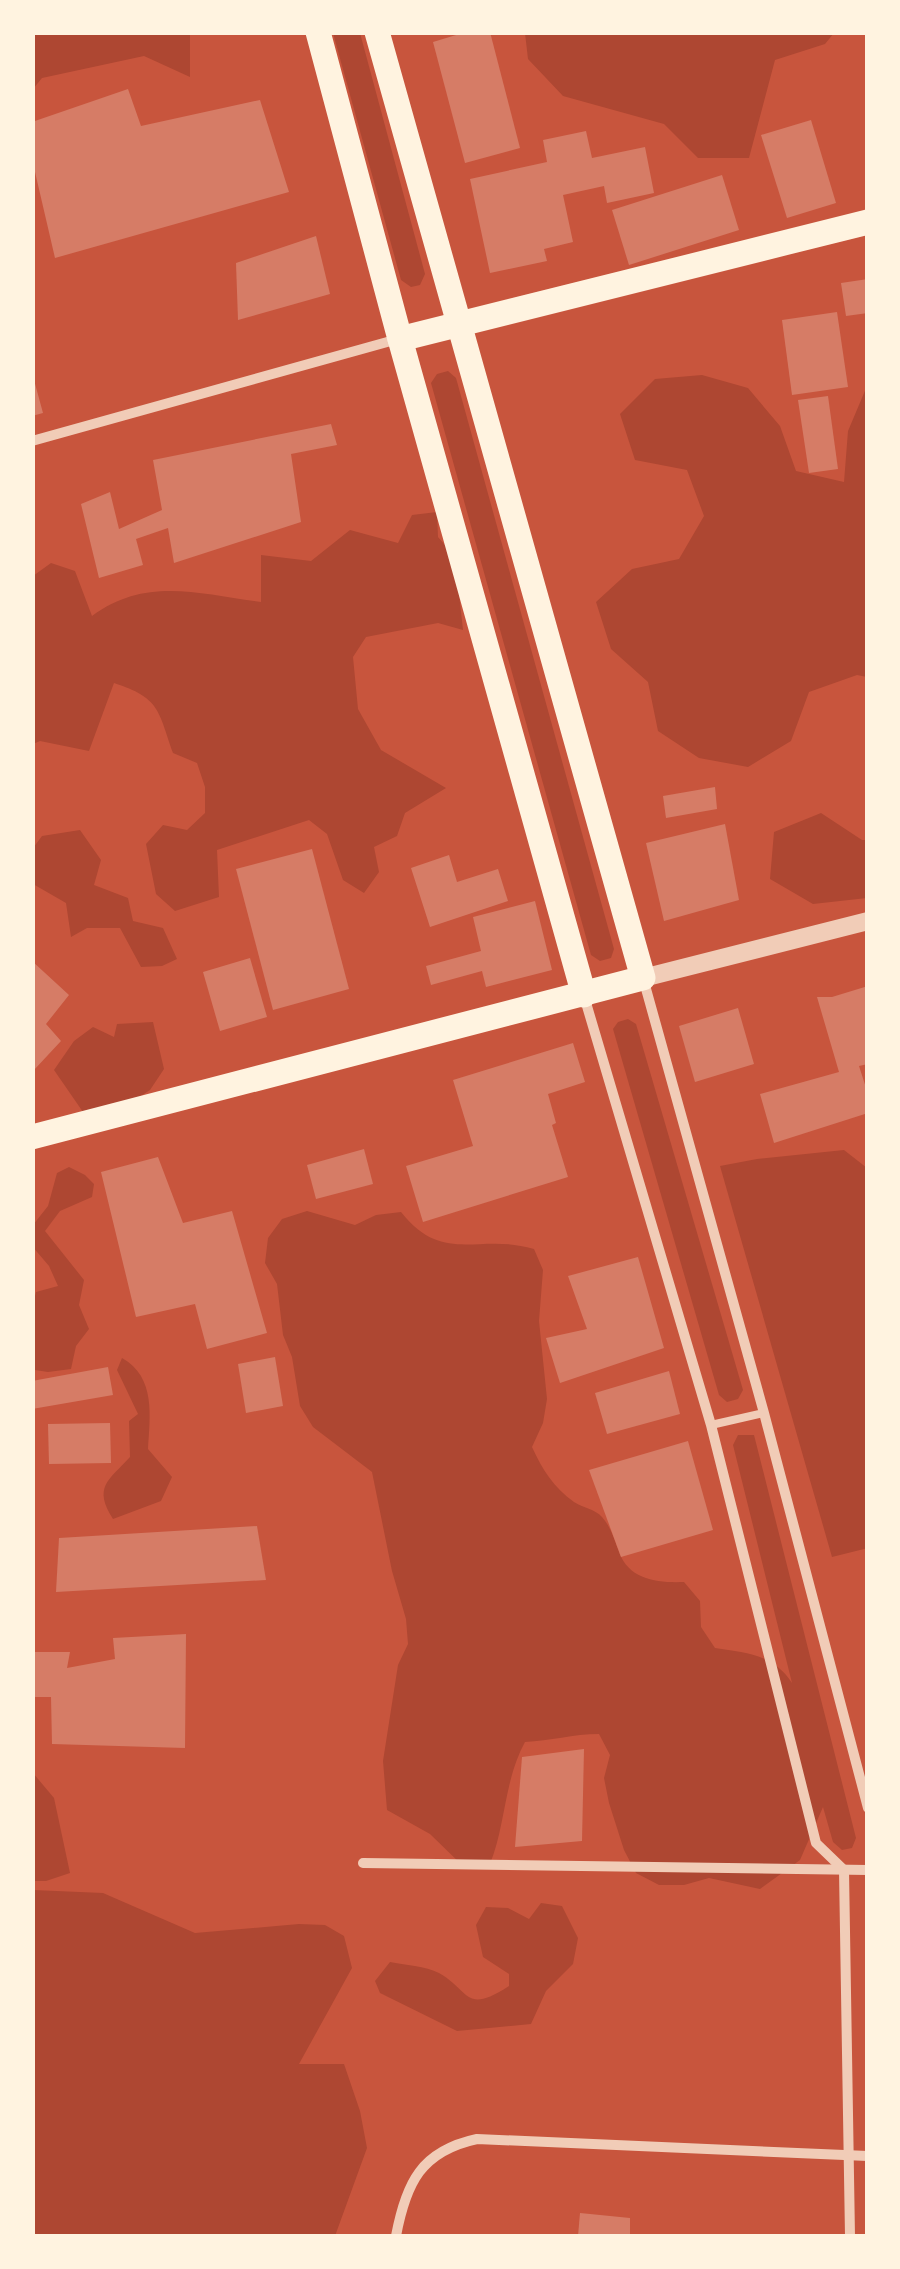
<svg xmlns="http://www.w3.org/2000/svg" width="900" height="2269" font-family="Commissioner,sans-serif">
<rect width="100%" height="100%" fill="#c8553d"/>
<g fill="#ae4732">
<path d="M33,32L190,33V77L144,56L42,78L33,89Z"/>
<path d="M333,33H360L425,274L420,285L411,287L401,280Z"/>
<path d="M525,33V32L834,33L825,44L775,60L749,158H698L664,124L563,96L528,59Z"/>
<path d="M448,371L456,378L614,949L611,958L600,961L591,955L431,383L437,374Z"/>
<path d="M702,375L748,388L780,426L796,471L844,482L848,431L867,386V677L857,675L809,692L791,741L748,767L699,758L658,731L648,682L611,649L596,602L632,569L679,559L704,516L687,470L635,460L620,414L655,379Z"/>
<path d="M437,512L438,537L455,557L463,630L438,623L366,637L353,657L358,709L381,750L446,788L405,813L397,836L374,847L379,872L364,893L343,880L327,834L309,820L217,850L219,897L175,911L156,894L146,844L163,825L187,830L205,813V787L197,763L173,753C158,710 160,698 114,683L89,751L40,741L33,744V576L51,563L75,571L92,616C146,576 199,594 261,602V555L311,561L350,530L398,543L412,515Z"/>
<path d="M821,813L862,840H867V898L813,904L770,879L774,832Z"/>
<path d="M80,830L101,860L94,885L128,898L133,921L163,928L177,959L162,966L141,967L120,928H87L71,937L66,903L33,884V848L42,836Z"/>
<path d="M628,1019L636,1024L743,1390L738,1399L727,1402L719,1395L613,1029L618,1022Z"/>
<path d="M153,1022L164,1069L150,1090L107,1118L83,1112L54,1070L74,1041L93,1027L114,1037L117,1024Z"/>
<path d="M844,1150L867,1168L868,1548L832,1557L720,1166L757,1159Z"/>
<path d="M69,1167L85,1175L94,1184L92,1197L60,1211L45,1231L84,1280L79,1305L89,1329L76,1346L71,1369L48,1372L35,1370L33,1361V1304L36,1292L58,1286L49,1266L32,1246L33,1225L48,1206L57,1173Z"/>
<path d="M307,1211L355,1225L376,1215L401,1212C444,1266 478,1232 534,1249L543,1270L539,1321L547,1399L543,1423L532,1447C542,1469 554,1488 574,1502C583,1508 595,1509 602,1517C611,1527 614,1539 619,1552C629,1580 658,1583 684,1582L700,1601L701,1627L715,1648C747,1653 773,1654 792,1683L733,1445L738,1435H754L856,1838L852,1848L842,1850L833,1842L823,1807L800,1860L760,1889L709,1878L684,1885H659L636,1873L624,1850L609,1803L604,1778L610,1755L599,1734C573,1734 550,1741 525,1742C504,1780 506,1824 490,1864L465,1868L430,1834L387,1810L383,1761L398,1665L408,1644L406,1619L392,1571L372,1472L313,1427L300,1406L292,1357L283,1335L277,1284L265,1263L268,1238L282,1219Z"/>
<path d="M122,1358C156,1377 150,1416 148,1449L172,1477L161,1501L113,1519C93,1487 108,1481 130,1457L129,1421L138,1414L117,1370Z"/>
<path d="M33,1773L54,1798L70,1873L46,1881H33Z"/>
<path d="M33,1890L103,1893L195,1933L299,1924L325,1925L344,1936L352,1968L299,2064H344L360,2111L367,2148L335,2236H33Z"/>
<path d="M541,1903L562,1906L578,1938L573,1964L546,1991L531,2024L457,2031L380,1993L375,1981L390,1962C404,1965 426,1966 439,1973C471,1991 464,2015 509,1986V1974L483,1957L476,1925L486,1907L508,1908L529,1919Z"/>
</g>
<g fill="#d67c66">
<path d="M466,32H490L520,148L465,163L433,42Z"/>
<path d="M128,89L141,126L260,100L289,192L55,258L32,159V122Z"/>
<path d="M811,120L836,203L787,218L761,135Z"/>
<path d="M586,131L592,158L645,147L654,193L607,203L604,186L563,195L573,242L544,249L547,261L490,273L470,179L547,162L543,140Z"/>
<path d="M722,175L739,230L629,265L612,210Z"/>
<path d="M316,236L330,294L238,320L236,263Z"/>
<path d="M868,279V313L846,316L841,283Z"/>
<path d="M837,312L848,387L792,395L782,320Z"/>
<path d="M34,380L43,413L32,416V381Z"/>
<path d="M828,396L838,469L809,473L798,400Z"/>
<path d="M331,424L337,445L291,454L301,522L174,563L168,528L136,539L143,565L99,578L81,504L110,492L119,529L162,510L153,460Z"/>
<path d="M715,787L717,809L666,818L663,796Z"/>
<path d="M725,824L739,900L664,921L646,843Z"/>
<path d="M312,849L349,989L273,1010L236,869Z"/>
<path d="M449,855L457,882L498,869L508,901L430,927L411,868Z"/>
<path d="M535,901L552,970L486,987L482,971L431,985L426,966L481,951L473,917Z"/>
<path d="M250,958L267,1017L220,1031L203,972Z"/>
<path d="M32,961L69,995L46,1024L61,1041L34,1070Z"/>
<path d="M868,986V1064L859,1066L868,1094V1113L774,1143L760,1094L839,1072L817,997H832Z"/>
<path d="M738,1008L754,1064L695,1082L679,1026Z"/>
<path d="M573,1043L585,1082L548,1094L556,1123L552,1125L568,1177L423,1222L406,1166L473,1146L453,1080Z"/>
<path d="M364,1149L373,1184L316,1199L307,1165Z"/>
<path d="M158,1157L183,1223L232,1211L267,1333L207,1349L195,1304L136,1317L101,1172Z"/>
<path d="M638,1257L664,1348L560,1383L546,1338L587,1329L568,1276Z"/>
<path d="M275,1357L283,1406L246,1413L238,1364Z"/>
<path d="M108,1367L113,1395L32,1409V1381Z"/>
<path d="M669,1371L680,1414L607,1434L595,1393Z"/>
<path d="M110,1423L111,1463L49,1464L48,1424Z"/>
<path d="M688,1441L713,1530L621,1557L589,1470Z"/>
<path d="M257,1526L266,1580L56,1592L59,1538Z"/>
<path d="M186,1634L185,1748L52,1744L51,1697H32V1652H70L67,1668L115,1659L113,1638Z"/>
<path d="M584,1749L582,1841L515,1847L522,1757Z"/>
<path d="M580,2213L630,2218V2236H578Z"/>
</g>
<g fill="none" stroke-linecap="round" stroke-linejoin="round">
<path stroke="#f1ccb7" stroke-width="8" d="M711,1425L764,1413"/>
<g stroke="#f1ccb7" stroke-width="10">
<path d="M32,441L398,339"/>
<path d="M643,978L764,1413L868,1808"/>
<path d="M584,996L711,1425L816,1843L844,1870L850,2236"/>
<path d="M363,1863L868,1870"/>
<path d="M396,2236C406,2183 421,2151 477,2139L868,2156"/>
</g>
<path stroke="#f1ccb7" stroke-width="18" d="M643,978L868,921"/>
<g stroke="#fff3e0" stroke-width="25">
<path d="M318,32L400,339L584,995"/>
<path d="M400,339L868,222"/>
<path d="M32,1137L643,978L377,32"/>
</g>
</g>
<rect width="900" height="2269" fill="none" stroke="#fff3e0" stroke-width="70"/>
</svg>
